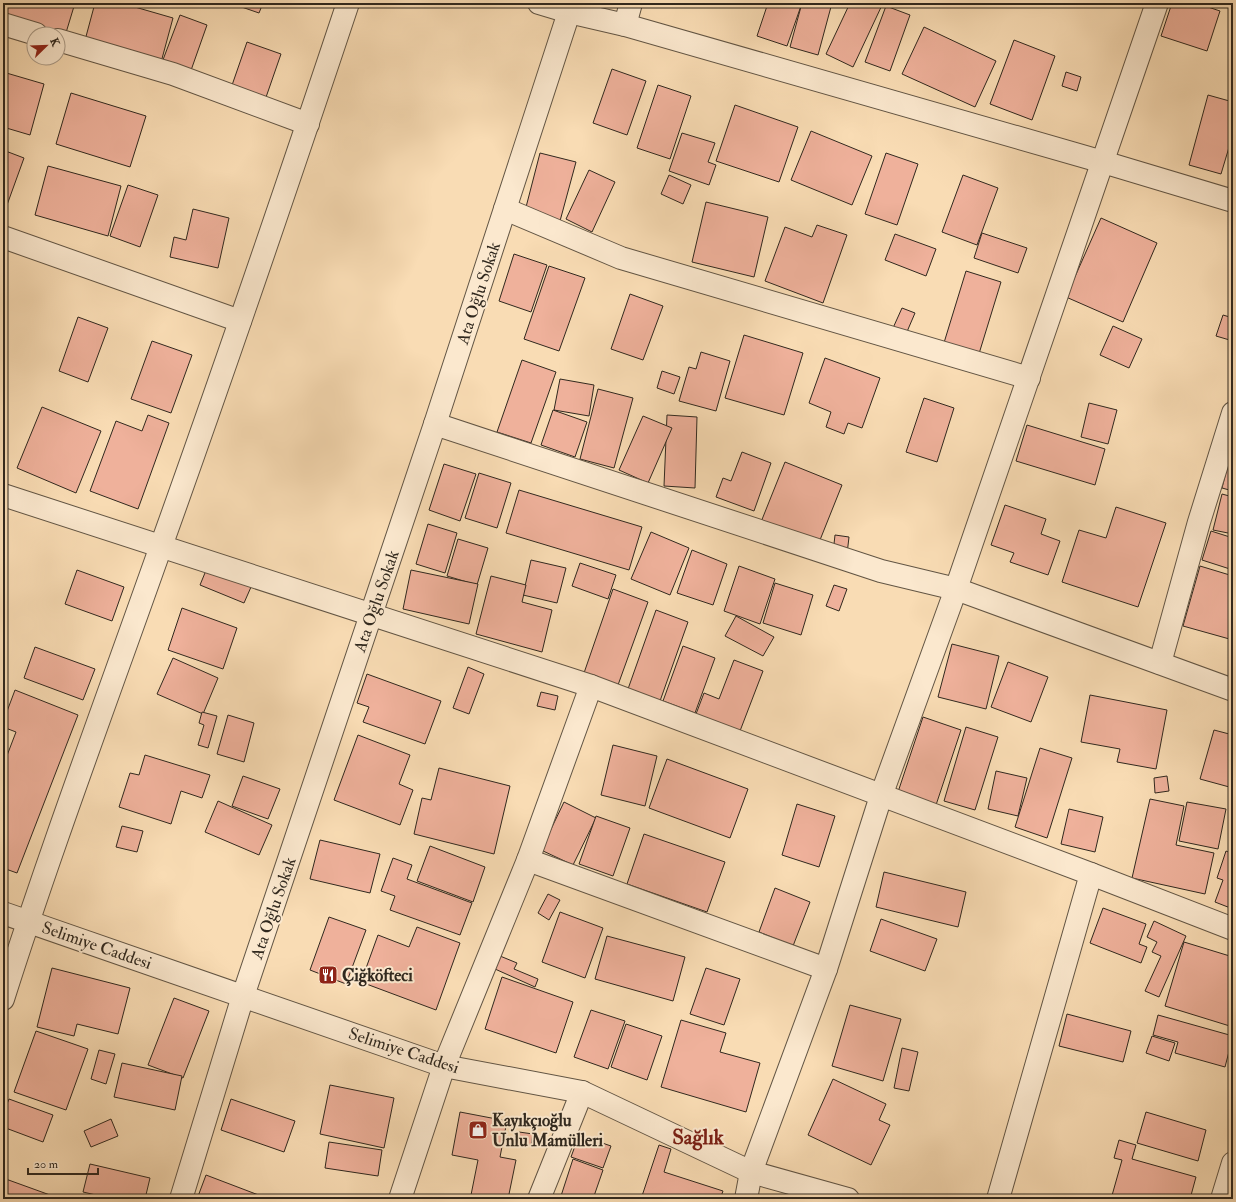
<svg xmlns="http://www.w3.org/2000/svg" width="1236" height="1202" font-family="'IM FELL Double Pica',serif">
<rect width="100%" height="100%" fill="#f9dcb4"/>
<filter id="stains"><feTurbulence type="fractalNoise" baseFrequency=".005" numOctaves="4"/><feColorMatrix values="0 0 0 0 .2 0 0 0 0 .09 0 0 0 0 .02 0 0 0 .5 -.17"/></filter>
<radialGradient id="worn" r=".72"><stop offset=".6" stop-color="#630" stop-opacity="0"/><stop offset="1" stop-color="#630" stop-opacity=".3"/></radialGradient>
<g fill="#efb19b" stroke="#30281e">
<path d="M3,3H75L65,36L3,18Z"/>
<path d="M95,3H121L173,18L160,66L84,44Z"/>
<path d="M230,3H263L259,13Z"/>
<path d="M768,3H802L787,46L757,36Z"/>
<path d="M802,3H832L818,55L790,47Z"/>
<path d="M850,3H883L853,67L826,54Z"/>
<path d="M1172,3H1196L1220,11L1207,51L1161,36Z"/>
<path d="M886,6L910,15L890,71L865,62Z"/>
<path d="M180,15L207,25L189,76L161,65Z"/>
<path d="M924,27L996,61L975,107L902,74Z"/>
<path d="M1014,40L1055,56L1032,120L990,104Z"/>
<path d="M247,42L281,54L264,103L230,91Z"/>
<path d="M612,69L646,81L627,135L593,123Z"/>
<path d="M3,72L44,84L30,135L3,127Z"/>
<path d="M1066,72L1081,77L1077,91L1062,86Z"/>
<path d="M658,85L691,96L670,159L637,148Z"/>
<path d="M71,93L146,116L130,167L56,144Z"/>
<path d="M1208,95L1233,102V134L1221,174L1189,165Z"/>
<path d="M735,105L798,127L779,182L716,161Z"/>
<path d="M811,131L872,156L852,205L791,180Z"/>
<path d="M682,133L715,143L708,162L716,165L709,185L669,171Z"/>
<path d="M3,150L24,158L7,205L3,204Z"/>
<path d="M540,153L576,162L560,221L525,211Z"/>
<path d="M886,153L918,164L897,225L865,214Z"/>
<path d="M48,166L121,186L108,236L35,215Z"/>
<path d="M589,170L615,182L592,232L566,219Z"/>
<path d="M669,175L691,185L683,204L661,194Z"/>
<path d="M963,175L998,188L977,245L942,232Z"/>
<path d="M128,185L158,195L140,247L110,236Z"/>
<path d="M706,202L768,217L754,277L692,262Z"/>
<path d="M193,209L229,218L218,268L170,257L174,237L186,240Z"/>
<path d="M1101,218L1157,243L1123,322L1066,297Z"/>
<path d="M817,225L847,235L823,303L765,281L785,227L812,237Z"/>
<path d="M982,233L1027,248L1018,273L974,258Z"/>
<path d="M895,234L936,249L926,276L885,260Z"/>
<path d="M514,254L547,265L531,312L499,301Z"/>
<path d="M549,266L585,278L559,351L524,339Z"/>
<path d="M966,271L1001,282L978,357L943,346Z"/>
<path d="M630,294L663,306L643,360L611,349Z"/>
<path d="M902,308L915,313L906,334L893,328Z"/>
<path d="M1223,315L1233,318V341L1216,336Z"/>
<path d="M78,317L108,328L88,382L59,371Z"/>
<path d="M1113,326L1142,339L1129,368L1100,355Z"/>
<path d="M744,335L803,353L784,415L725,398Z"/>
<path d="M152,341L192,355L171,413L131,399Z"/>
<path d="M701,352L730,361L716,411L679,401L689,367L696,369Z"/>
<path d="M825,358L880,378L862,428L848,423L844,434L826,427L831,412L809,403Z"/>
<path d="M522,360L556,372L531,443L497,432Z"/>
<path d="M662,371L680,377L674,394L657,388Z"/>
<path d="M560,379L594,385L589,416L554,410Z"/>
<path d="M598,389L633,398L614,468L580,459Z"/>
<path d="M924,398L954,408L937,462L906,452Z"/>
<path d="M1089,403L1117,410L1108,444L1081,437Z"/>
<path d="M42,407L101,431L76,493L17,468Z"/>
<path d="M553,410L587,422L575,457L541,445Z"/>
<path d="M148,415L169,423L138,509L90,491L116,421L142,431Z"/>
<path d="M667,415L697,417L695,488L664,486Z"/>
<path d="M643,416L672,428L648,483L619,470Z"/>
<path d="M1027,425L1105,449L1095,485L1016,461Z"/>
<path d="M1233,444V491L1222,488Z"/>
<path d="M742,452L771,463L754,511L716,497L723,478L731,481Z"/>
<path d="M785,462L842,485L818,545L761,522Z"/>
<path d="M444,464L476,474L460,521L429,510Z"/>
<path d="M479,473L511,483L497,528L465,518Z"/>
<path d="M519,490L642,527L629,570L506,533Z"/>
<path d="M1222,494L1233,497V534L1213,530Z"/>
<path d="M1005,505L1046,519L1041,534L1060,541L1048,575L1010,562L1014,553L991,545Z"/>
<path d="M1116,507L1166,523L1138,607L1062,582L1079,530L1106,538Z"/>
<path d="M428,524L457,533L445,573L416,564Z"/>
<path d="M1211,531L1233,538V570L1202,560Z"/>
<path d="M651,532L689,548L670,595L631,579Z"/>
<path d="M835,535L849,537L847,554L833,553Z"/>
<path d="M458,539L488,548L477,585L447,576Z"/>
<path d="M692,550L727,564L713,605L677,593Z"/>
<path d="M531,560L566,568L557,603L523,595Z"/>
<path d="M580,563L616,575L608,599L572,586Z"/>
<path d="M739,566L775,579L760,624L724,611Z"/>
<path d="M1200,566L1233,576V640L1183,626Z"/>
<path d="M207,568L251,587L244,603L200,585Z"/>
<path d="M77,570L124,587L112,621L65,604Z"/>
<path d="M411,570L478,584L469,624L403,609Z"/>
<path d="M491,576L526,585L522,602L552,610L542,652L476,634Z"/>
<path d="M775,583L813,595L801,635L763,623Z"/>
<path d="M834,585L847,589L839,611L826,606Z"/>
<path d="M613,589L648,602L618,685L584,673Z"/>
<path d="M182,608L237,628L223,669L168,650Z"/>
<path d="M656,610L688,622L660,701L628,689Z"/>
<path d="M736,616L774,637L763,656L725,636Z"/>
<path d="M952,644L999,656L986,709L938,697Z"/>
<path d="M683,646L715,658L695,713L663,701Z"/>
<path d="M35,647L95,669L83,700L24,678Z"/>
<path d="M173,658L218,678L203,714L157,694Z"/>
<path d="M734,660L763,671L740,731L696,714L704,693L719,699Z"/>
<path d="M1008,662L1048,677L1031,722L991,707Z"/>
<path d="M468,667L484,674L469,714L453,708Z"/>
<path d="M367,674L441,701L425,744L363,722L369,707L357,703Z"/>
<path d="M15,690L78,715L17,873L3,868V766L16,732L3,727V722Z"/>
<path d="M541,692L558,696L555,710L537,706Z"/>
<path d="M1090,695L1167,710L1156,769L1117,762L1120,749L1081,742Z"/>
<path d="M202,712L217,716L208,748L198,745L204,725L199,723Z"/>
<path d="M228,715L254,723L244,762L217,754Z"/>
<path d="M923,717L961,730L936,805L898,792Z"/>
<path d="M966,727L998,737L975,810L944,801Z"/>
<path d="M1214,730L1233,735V788L1200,779Z"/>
<path d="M358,735L410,755L399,784L413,790L400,825L334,800Z"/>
<path d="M613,745L657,756L645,806L601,795Z"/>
<path d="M1040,748L1072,758L1047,838L1015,827Z"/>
<path d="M145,755L210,775L202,798L181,791L171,824L119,807L130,773L139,775Z"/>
<path d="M667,759L748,789L730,838L649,808Z"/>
<path d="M439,768L510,786L494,854L414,834L422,798L431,800Z"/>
<path d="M996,771L1027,778L1018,816L988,809Z"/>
<path d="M243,776L280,789L268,819L232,806Z"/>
<path d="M1167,776L1169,791L1155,793L1154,778Z"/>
<path d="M1150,799L1184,806L1176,845L1214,853L1205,894L1132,878Z"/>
<path d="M218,801L272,825L259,855L205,832Z"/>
<path d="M564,802L596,818L573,865L541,850Z"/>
<path d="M1187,802L1226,809L1218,849L1179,841Z"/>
<path d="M797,804L835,816L819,867L782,855Z"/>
<path d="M1069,809L1103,817L1095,852L1061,844Z"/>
<path d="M596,816L630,828L613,876L579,864Z"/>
<path d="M122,826L143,831L137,852L116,847Z"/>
<path d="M644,834L725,862L707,912L627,884Z"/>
<path d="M320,840L380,854L370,893L310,879Z"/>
<path d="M430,846L485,867L473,902L417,881Z"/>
<path d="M1226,851L1233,854V909L1215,902L1223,880L1217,878Z"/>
<path d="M393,858L412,865L407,879L472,903L460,935L390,910L395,896L381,891Z"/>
<path d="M884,872L966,892L958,927L876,907Z"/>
<path d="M775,888L810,902L793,946L759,932Z"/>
<path d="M548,894L560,900L549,920L538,913Z"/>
<path d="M1103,908L1146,924L1139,944L1147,947L1141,963L1090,943Z"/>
<path d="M560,912L603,928L585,978L542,962Z"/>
<path d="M329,917L366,930L346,984L310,970Z"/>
<path d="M881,919L937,939L925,971L870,951Z"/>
<path d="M1154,921L1186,936L1159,997L1145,991L1161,956L1152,952L1157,942L1147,937Z"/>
<path d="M417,927L460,943L436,1010L361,982L378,935L409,947Z"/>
<path d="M607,936L685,957L673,1001L595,979Z"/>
<path d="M1184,942L1233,957V1027L1165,1006Z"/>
<path d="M500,956L517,963L514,969L538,979L535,987L495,969Z"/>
<path d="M52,968L130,988L118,1034L77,1024L74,1036L37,1027Z"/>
<path d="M706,968L740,979L724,1025L690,1014Z"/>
<path d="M502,977L573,1002L556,1053L485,1029Z"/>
<path d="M174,998L209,1011L183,1078L148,1065Z"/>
<path d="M850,1005L901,1019L883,1081L832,1066Z"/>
<path d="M591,1010L625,1021L608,1069L574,1057Z"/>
<path d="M1067,1014L1131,1031L1123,1062L1059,1046Z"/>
<path d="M1158,1015L1233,1036L1225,1067L1175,1053L1178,1042L1153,1035Z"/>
<path d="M681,1020L726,1033L720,1052L760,1063L746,1112L661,1087Z"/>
<path d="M626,1024L662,1036L647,1080L611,1067Z"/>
<path d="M36,1031L88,1049L66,1110L14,1092Z"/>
<path d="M1152,1036L1175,1043L1169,1061L1146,1053Z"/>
<path d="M902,1048L918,1052L909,1091L894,1088Z"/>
<path d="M99,1050L115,1054L106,1084L91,1079Z"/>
<path d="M122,1063L182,1076L175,1110L114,1097Z"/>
<path d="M833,1079L886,1104L879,1120L890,1125L871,1165L808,1135Z"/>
<path d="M330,1085L394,1098L384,1148L320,1134Z"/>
<path d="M9,1099L53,1115L43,1142L3,1127V1114Z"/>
<path d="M231,1099L295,1121L284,1152L221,1130Z"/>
<path d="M460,1112L507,1121L500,1157L516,1160L508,1199H491L471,1195L478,1160L452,1155Z"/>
<path d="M1146,1112L1206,1130L1198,1161L1137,1143Z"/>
<path d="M111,1119L118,1136L91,1147L84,1131Z"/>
<path d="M519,1132L533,1134L531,1145L517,1143Z"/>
<path d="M579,1135L611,1146L603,1168L571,1157Z"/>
<path d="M1119,1140L1136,1145L1132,1159L1196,1177L1190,1199H1111L1122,1160L1114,1158Z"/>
<path d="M329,1142L382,1150L378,1176L325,1168Z"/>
<path d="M659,1145L671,1149L664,1172L723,1191L720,1199H641Z"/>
<path d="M573,1159L603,1170L593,1199H560Z"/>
<path d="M90,1164L150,1178L145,1199H113L83,1192Z"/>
<path d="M206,1175L269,1199H197Z"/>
<path d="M3,1178L50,1195L49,1199H3Z"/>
</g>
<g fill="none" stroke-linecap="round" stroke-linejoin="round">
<g stroke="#625544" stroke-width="24">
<g id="minor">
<path d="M539,3L569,12L625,25L1103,162L1233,201"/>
<path d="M3,24L36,34"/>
<path d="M625,25L631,3"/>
<path d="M58,40L173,74L308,124"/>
<path d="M505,209L621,258L1029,378"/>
<path d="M3,237L240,321"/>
<path d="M435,424L881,571L956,589L1233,690"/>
<path d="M3,495L591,686L1091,874L1233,929"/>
<path d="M1160,663L1199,522L1233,413"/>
<path d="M528,860L826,969"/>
<path d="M3,913L444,1066L582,1092L751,1172L848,1199"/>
<path d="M3,999C51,848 107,699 160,549C225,368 287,186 348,3"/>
<path d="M181,1199L243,996L435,424L572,3"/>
<path d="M400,1199L444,1066L528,860L591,686"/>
<path d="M539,1199L582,1092"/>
<path d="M746,1199L751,1172L826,969L881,796L956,589L1157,3"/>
<path d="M998,1199L1091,874"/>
<path d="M1222,1199L1233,1163"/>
</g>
</g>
<use href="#minor" stroke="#fbe8ce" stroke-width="22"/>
</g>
<defs>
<g id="restaurant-square" transform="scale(1)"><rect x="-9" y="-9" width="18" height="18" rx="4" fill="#8f2418" stroke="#fbe8ce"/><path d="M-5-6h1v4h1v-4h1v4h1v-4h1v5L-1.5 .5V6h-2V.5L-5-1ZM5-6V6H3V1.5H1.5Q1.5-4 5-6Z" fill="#fff"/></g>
<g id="shop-square" transform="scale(1)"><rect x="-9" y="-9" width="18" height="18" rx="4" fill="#8f2418" stroke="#fbe8ce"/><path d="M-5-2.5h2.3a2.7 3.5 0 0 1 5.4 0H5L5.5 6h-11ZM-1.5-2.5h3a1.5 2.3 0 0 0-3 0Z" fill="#fff"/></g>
</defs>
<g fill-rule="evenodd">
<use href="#restaurant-square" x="328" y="975"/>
<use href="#shop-square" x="478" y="1130"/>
</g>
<g text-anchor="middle" stroke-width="4" stroke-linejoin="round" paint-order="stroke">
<g font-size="17" fill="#30281e" stroke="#fbe8ce">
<text transform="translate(478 293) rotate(-72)" y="6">Ata Oğlu Sokak</text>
<text transform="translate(376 601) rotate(-71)" y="6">Ata Oğlu Sokak</text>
<text transform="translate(273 908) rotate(-71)" y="6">Ata Oğlu Sokak</text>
<text transform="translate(97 945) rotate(19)" y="6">Selimiye Caddesi</text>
<text transform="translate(404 1050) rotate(18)" y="6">Selimiye Caddesi</text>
</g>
<g font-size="17" font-weight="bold" fill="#30281e" stroke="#fbe8ce" text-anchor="start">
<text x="342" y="981">Çiğköfteci</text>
<text x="492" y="1126">Kayıkçıoğlu<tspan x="492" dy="20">Unlu Mamülleri</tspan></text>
</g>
<g font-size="21" font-weight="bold" fill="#7a1f14" stroke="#fbe8ce">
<text x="698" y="1144">Sağlık</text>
</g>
</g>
<rect width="1236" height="1202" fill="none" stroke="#f9dcb4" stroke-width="16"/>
<rect x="4" y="4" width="1228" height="1194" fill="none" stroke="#30281e" stroke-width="2"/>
<rect x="8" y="8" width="1220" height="1186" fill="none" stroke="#30281e"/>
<g transform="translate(46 46) rotate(67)"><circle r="19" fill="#fbe8ce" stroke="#aa9b88"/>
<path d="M0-3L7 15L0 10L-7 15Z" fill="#8f2418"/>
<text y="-6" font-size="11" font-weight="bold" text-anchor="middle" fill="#30281e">K</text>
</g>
<path d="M28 1168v6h70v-6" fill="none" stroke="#30281e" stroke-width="2"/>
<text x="34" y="1168" font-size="12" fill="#30281e" stroke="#fbe8ce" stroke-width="3" paint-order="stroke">20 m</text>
<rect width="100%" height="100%" filter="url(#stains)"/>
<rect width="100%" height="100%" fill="url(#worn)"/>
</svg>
